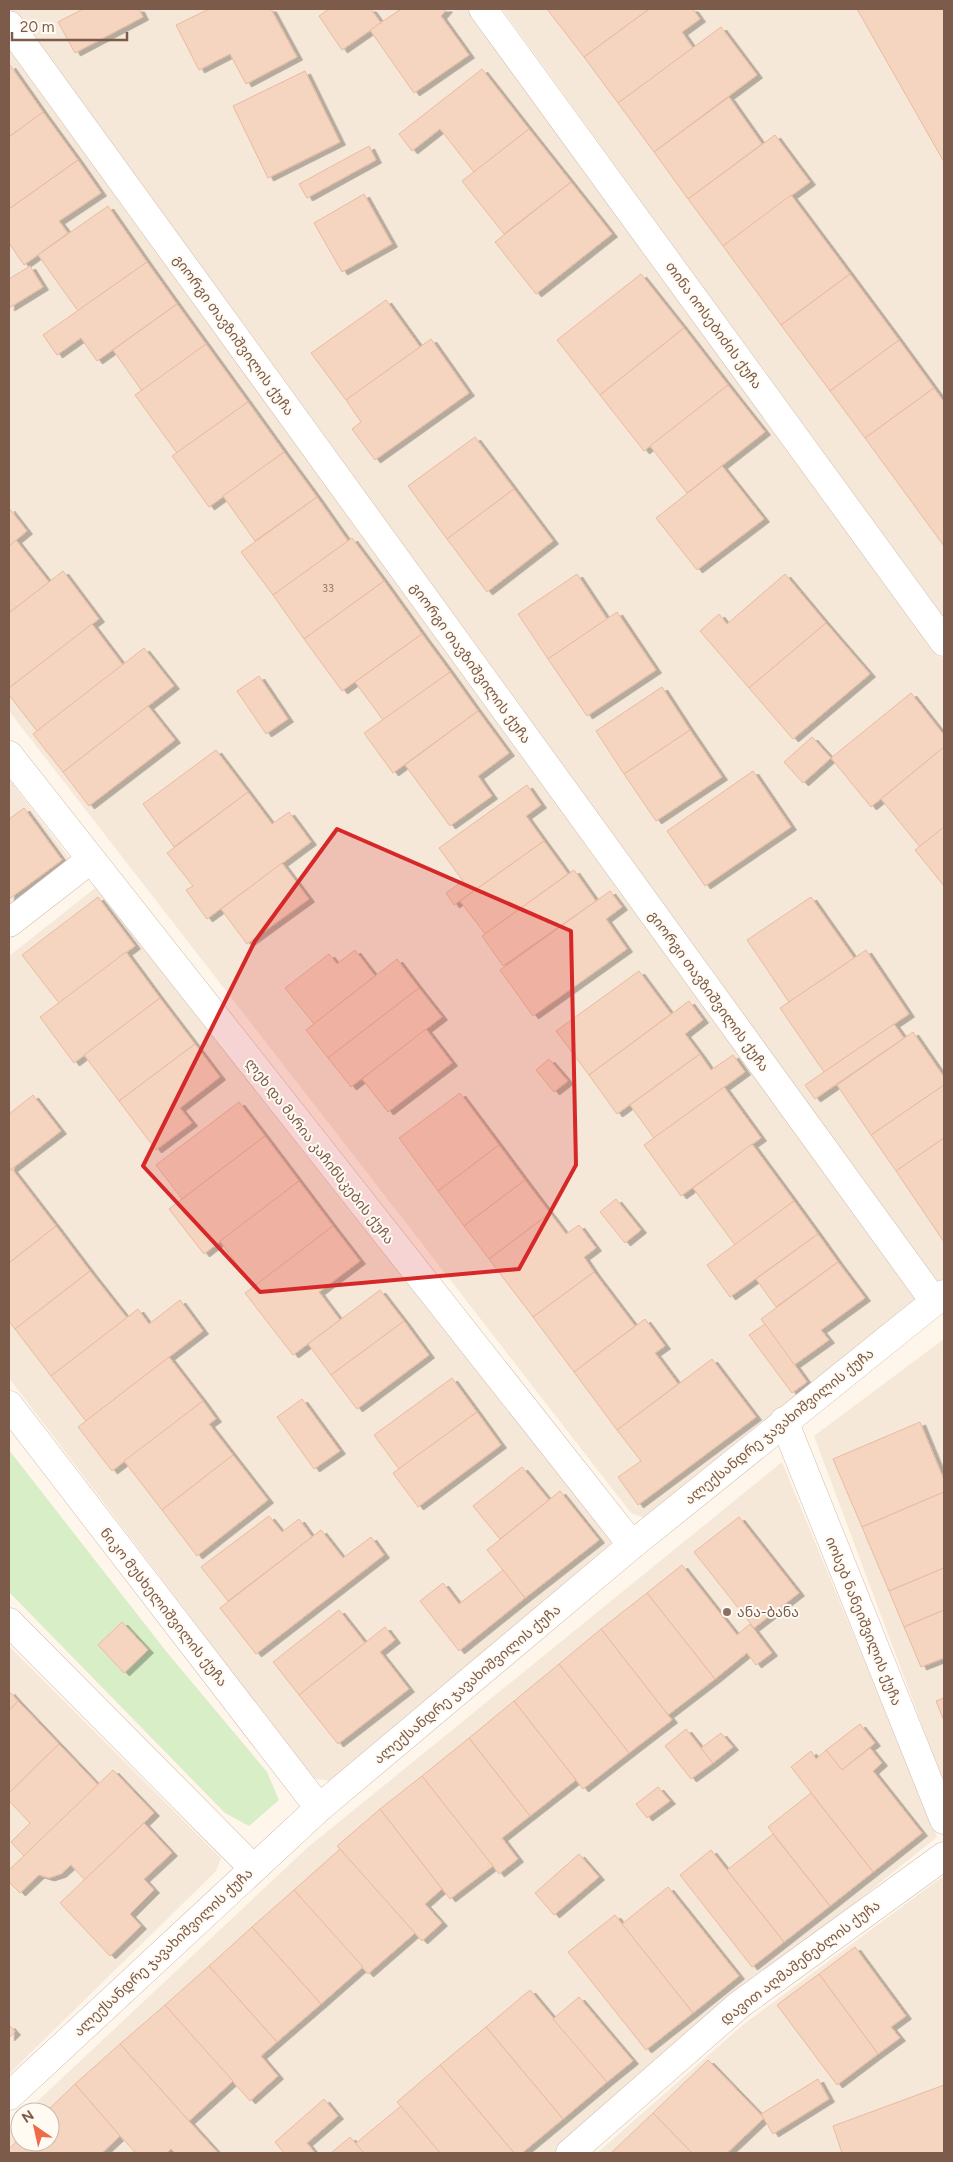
<svg xmlns="http://www.w3.org/2000/svg" width="953" height="2162" font-family="Figtree,'Noto Sans Georgian',sans-serif">
<defs>
<filter id="shadow"><feDropShadow dx="5.5" dy="3" stdDeviation="0" flood-color="#0004"/></filter>
</defs>
<rect width="100%" height="100%" fill="#fef6ea"/>
<g fill="#f6e8d8">
<path d="M9,9H472L944,661V1285L647,1519L631,1513L9,711Z"/>
<path d="M502,9H944V621Z"/>
<path d="M9,779L74,864L9,914Z"/>
<path d="M99,885L613,1535L609,1550L337,1781L314,1779L9,1378V956Z"/>
<path d="M944,1339V1784L814,1436Z"/>
<path d="M782,1462L937,1837L613,2097L554,2153H9V2128L20,2117V2142H50V2112H26L307,1848Z"/>
<path d="M9,1646L221,1858L216,1871L9,2074Z"/>
<path d="M942,1877L944,1884V2153H597L745,2023Z"/>
</g>
<path fill="#d7eec6" d="M9,1450L165,1650L267,1772L279,1800L249,1826L225,1813L9,1592Z"/>
<g fill="#f5d4c0" stroke="#e9ba9f" filter="url(#shadow)">
<path d="M83,9H139L143,17L75,53L58,22Z"/>
<path d="M209,9H271L297,57L246,84L230,54L199,70L176,25Z"/>
<path d="M329,9H371L381,23L342,50L319,16Z"/>
<path d="M401,9H447L441,16L469,55L414,93L370,30Z"/>
<path d="M547,9H649L584,57Z"/>
<path d="M649,9H693L700,19L682,32L693,48L618,103L584,57Z"/>
<path d="M857,9H944V162Z"/>
<path d="M721,27L757,75L654,152L618,103Z"/>
<path d="M10,65L43,112L9,137V66Z"/>
<path d="M482,69L529,129L474,172L440,129L412,151L399,134Z"/>
<path d="M305,71L340,142L268,178L233,106Z"/>
<path d="M729,97L762,144L688,199L654,152Z"/>
<path d="M43,112L78,160L9,209V137Z"/>
<path d="M529,129L571,182L504,234L462,181Z"/>
<path d="M775,135L810,182L723,246L688,199Z"/>
<path d="M369,146L376,160L307,198L299,184Z"/>
<path d="M78,160L101,193L59,221L68,233L24,265L9,243V209Z"/>
<path d="M571,182L612,234L536,294L495,242Z"/>
<path d="M364,194L392,244L342,272L314,223Z"/>
<path d="M791,195L850,274L781,325L723,246Z"/>
<path d="M108,206L147,262L78,311L38,255Z"/>
<path d="M147,262L177,304L97,361L81,338L57,355L43,335Z"/>
<path d="M30,266L43,287L9,308V279Z"/>
<path d="M641,274L684,328L600,395L557,340Z"/>
<path d="M850,274L899,340L830,391L781,325Z"/>
<path d="M386,300L420,347L346,400L311,353Z"/>
<path d="M177,304L206,344L142,391L113,350Z"/>
<path d="M684,328L728,385L644,451L600,395Z"/>
<path d="M431,339L469,393L375,460L352,429L361,422L346,400Z"/>
<path d="M899,340L934,388L865,438L830,391Z"/>
<path d="M206,344L248,402L177,453L135,395Z"/>
<path d="M728,385L765,432L687,493L650,446Z"/>
<path d="M934,388L944,402V546L865,438Z"/>
<path d="M248,402L284,452L209,507L172,456Z"/>
<path d="M475,437L514,489L447,539L408,486Z"/>
<path d="M284,452L317,497L255,541L223,496Z"/>
<path d="M722,466L764,519L697,570L656,518Z"/>
<path d="M514,489L553,541L487,592L447,539Z"/>
<path d="M317,497L348,541L273,595L241,552Z"/>
<path d="M9,508L27,531L9,546Z"/>
<path d="M352,538L384,581L304,639L273,595Z"/>
<path d="M16,540L49,582L9,613V546Z"/>
<path d="M63,571L99,619L9,688V613Z"/>
<path d="M577,574L607,619L548,659L518,614Z"/>
<path d="M785,574L826,623L749,688L700,631L719,614L727,624Z"/>
<path d="M384,581L422,634L342,691L304,639Z"/>
<path d="M617,612L656,670L587,716L548,659Z"/>
<path d="M826,623L870,674L793,739L749,688Z"/>
<path d="M92,624L123,665L37,731L9,695V688Z"/>
<path d="M422,634L450,672L383,720L355,682Z"/>
<path d="M144,648L174,686L63,772L33,734Z"/>
<path d="M450,672L478,711L393,773L364,733Z"/>
<path d="M259,676L288,719L266,734L237,691Z"/>
<path d="M662,687L690,730L624,774L596,731Z"/>
<path d="M911,693L944,735V747L871,807L831,758Z"/>
<path d="M148,706L175,740L89,806L63,772Z"/>
<path d="M478,711L509,753L478,776L492,796L450,826L405,765Z"/>
<path d="M690,730L722,777L656,821L624,774Z"/>
<path d="M812,737L831,758L803,783L784,762Z"/>
<path d="M944,747V827L920,847L881,799Z"/>
<path d="M216,750L248,792L174,847L143,804Z"/>
<path d="M753,771L791,827L705,886L667,831Z"/>
<path d="M527,785L541,805L526,816L544,841L454,905L446,893L463,881L439,848Z"/>
<path d="M248,792L272,824L289,812L311,842L207,919L186,890L193,886L167,853Z"/>
<path d="M24,808L62,860L9,899V819Z"/>
<path d="M944,827V886L915,850Z"/>
<path d="M544,841L568,874L485,934L460,901Z"/>
<path d="M282,863L309,899L247,944L221,909Z"/>
<path d="M574,870L596,901L503,966L482,936Z"/>
<path d="M610,891L622,907L606,919L627,949L533,1016L500,970Z"/>
<path d="M98,897L135,946L59,1003L22,955Z"/>
<path d="M811,897L854,958L789,1002L747,940Z"/>
<path d="M355,950L375,976L314,1024L285,988L329,954L337,964Z"/>
<path d="M866,950L909,1014L824,1072L780,1008Z"/>
<path d="M126,952L160,998L74,1063L40,1017Z"/>
<path d="M397,959L419,988L328,1058L306,1030Z"/>
<path d="M639,971L671,1014L589,1075L556,1031Z"/>
<path d="M419,988L442,1017L351,1087L328,1058Z"/>
<path d="M160,998L195,1044L119,1101L84,1055Z"/>
<path d="M689,1001L703,1020L685,1034L700,1054L617,1114L589,1075Z"/>
<path d="M894,1024L904,1038L815,1099L805,1085Z"/>
<path d="M426,1029L452,1063L388,1112L362,1079Z"/>
<path d="M913,1032L944,1077V1085L871,1135L837,1085Z"/>
<path d="M195,1044L220,1077L180,1108L192,1123L156,1150L119,1101Z"/>
<path d="M700,1054L711,1070L733,1055L745,1072L654,1138L630,1105Z"/>
<path d="M549,1059L568,1081L554,1092L536,1070Z"/>
<path d="M944,1085V1138L896,1171L871,1135Z"/>
<path d="M724,1087L761,1138L681,1196L644,1145Z"/>
<path d="M460,1093L499,1145L438,1191L399,1138Z"/>
<path d="M33,1095L61,1131L9,1171V1114Z"/>
<path d="M239,1102L265,1136L182,1199L156,1165Z"/>
<path d="M265,1136L299,1181L204,1254L169,1209Z"/>
<path d="M944,1138V1242L896,1171Z"/>
<path d="M752,1144L794,1201L735,1245L693,1188Z"/>
<path d="M499,1145L525,1180L464,1226L438,1191Z"/>
<path d="M12,1169L56,1226L9,1263V1171Z"/>
<path d="M525,1180L550,1213L489,1259L464,1226Z"/>
<path d="M299,1181L333,1226L254,1287L220,1241Z"/>
<path d="M616,1199L641,1230L625,1243L600,1212Z"/>
<path d="M794,1201L818,1234L730,1297L707,1265Z"/>
<path d="M550,1213L566,1234L579,1225L596,1248L584,1257L594,1272L533,1317L489,1259Z"/>
<path d="M56,1226L90,1271L15,1329L9,1321V1263Z"/>
<path d="M333,1226L360,1261L319,1292L340,1320L293,1355L245,1293Z"/>
<path d="M818,1234L838,1262L776,1307L756,1279Z"/>
<path d="M838,1262L865,1298L821,1330L829,1340L794,1365L761,1319Z"/>
<path d="M90,1271L127,1318L51,1376L15,1329Z"/>
<path d="M594,1272L635,1326L574,1372L533,1317Z"/>
<path d="M380,1290L404,1321L331,1375L308,1344Z"/>
<path d="M180,1300L203,1331L86,1421L51,1376L138,1309L149,1324Z"/>
<path d="M645,1319L665,1346L655,1353L678,1384L617,1430L574,1372Z"/>
<path d="M404,1321L429,1355L357,1409L331,1375Z"/>
<path d="M765,1324L807,1382L792,1393L749,1335Z"/>
<path d="M169,1357L203,1401L112,1471L78,1427Z"/>
<path d="M712,1359L756,1417L638,1505L618,1477L641,1461L617,1430Z"/>
<path d="M452,1378L477,1412L399,1469L374,1435Z"/>
<path d="M302,1399L340,1451L314,1469L277,1417Z"/>
<path d="M203,1401L216,1419L209,1424L233,1455L162,1510L124,1461Z"/>
<path d="M477,1412L501,1445L418,1507L393,1473Z"/>
<path d="M920,1422L944,1480V1492L862,1527L833,1459Z"/>
<path d="M233,1455L268,1500L197,1556L162,1510Z"/>
<path d="M522,1467L549,1500L500,1539L473,1506Z"/>
<path d="M560,1491L599,1540L525,1598L487,1550Z"/>
<path d="M944,1492V1568L889,1591L862,1527Z"/>
<path d="M269,1516L282,1532L299,1519L312,1537L228,1601L201,1567Z"/>
<path d="M739,1517L799,1593L754,1628L694,1552Z"/>
<path d="M321,1530L343,1558L371,1537L384,1555L256,1654L220,1608Z"/>
<path d="M682,1565L737,1635L750,1624L772,1653L756,1665L747,1653L715,1679L647,1593Z"/>
<path d="M944,1568V1610L904,1627L889,1591Z"/>
<path d="M503,1570L525,1598L459,1651L420,1601L443,1583L459,1604Z"/>
<path d="M647,1593L715,1679L668,1715L601,1629Z"/>
<path d="M339,1610L365,1643L299,1695L273,1662Z"/>
<path d="M944,1610V1658L921,1667L904,1627Z"/>
<path d="M122,1622L148,1650L124,1673L98,1645Z"/>
<path d="M385,1627L395,1640L380,1652L409,1689L338,1744L299,1695Z"/>
<path d="M601,1629L672,1720L629,1753L559,1664Z"/>
<path d="M559,1664L629,1753L583,1789L514,1701Z"/>
<path d="M9,1691L18,1701L9,1711Z"/>
<path d="M944,1698V1721L936,1701Z"/>
<path d="M18,1701L59,1744L9,1793V1711Z"/>
<path d="M514,1701L576,1780L530,1816L469,1738Z"/>
<path d="M860,1724L875,1743L842,1770L826,1750Z"/>
<path d="M686,1729L713,1763L691,1779L665,1746Z"/>
<path d="M721,1733L733,1747L713,1763L701,1748Z"/>
<path d="M469,1738L530,1816L502,1838L518,1859L499,1874L422,1776Z"/>
<path d="M59,1744L98,1785L24,1856L11,1842L30,1823L9,1801V1793Z"/>
<path d="M870,1748L882,1763L873,1771L922,1833L873,1872L791,1767L811,1751L816,1759L826,1750L842,1770Z"/>
<path d="M113,1770L154,1813L85,1880L71,1865L61,1874L49,1878L39,1875L20,1893L9,1882V1870Z"/>
<path d="M422,1776L493,1866L450,1899L380,1809Z"/>
<path d="M658,1787L670,1801L647,1818L636,1804Z"/>
<path d="M811,1793L873,1872L830,1906L768,1827Z"/>
<path d="M380,1809L442,1889L425,1904L442,1923L422,1941L337,1846Z"/>
<path d="M144,1823L172,1853L144,1879L154,1890L130,1914L141,1926L110,1956L60,1903Z"/>
<path d="M773,1834L830,1906L784,1942L727,1870Z"/>
<path d="M340,1849L415,1933L368,1974L294,1890Z"/>
<path d="M711,1850L784,1942L752,1967L680,1875Z"/>
<path d="M579,1854L599,1877L554,1915L535,1893Z"/>
<path d="M668,1887L739,1976L693,2013L622,1924Z"/>
<path d="M294,1890L363,1967L321,2004L252,1927Z"/>
<path d="M615,1915L693,2013L646,2050L568,1952Z"/>
<path d="M252,1927L321,2004L277,2042L209,1966Z"/>
<path d="M855,1947L906,2016L891,2027L900,2038L878,2054L819,1974Z"/>
<path d="M209,1966L277,2042L261,2056L278,2076L250,2101L165,2005Z"/>
<path d="M819,1974L878,2054L837,2085L777,2005Z"/>
<path d="M530,1990L607,2082L563,2119L486,2027Z"/>
<path d="M579,1997L633,2061L607,2082L553,2019Z"/>
<path d="M165,2005L233,2081L189,2121L120,2044Z"/>
<path d="M9,2025L15,2032L9,2038Z"/>
<path d="M486,2027L563,2119L522,2153H514L440,2065Z"/>
<path d="M120,2044L189,2121L218,2153H175L171,2149L167,2153H136L120,2136L75,2084Z"/>
<path d="M708,2060L764,2118L727,2153H692L653,2113Z"/>
<path d="M440,2065L514,2153H440L397,2102Z"/>
<path d="M818,2079L829,2099L773,2134L761,2114Z"/>
<path d="M75,2084L120,2136L102,2153H9V2149L20,2138V2142H50V2112H46Z"/>
<path d="M944,2085V2153H842L833,2126Z"/>
<path d="M324,2099L338,2116L307,2143L315,2153H284L275,2142Z"/>
<path d="M401,2106L440,2153H364L355,2144Z"/>
<path d="M653,2113L692,2153H611Z"/>
<path d="M350,2137L364,2153H331Z"/>
</g>
<g fill="none" stroke-linecap="round" stroke-linejoin="round">
<g stroke="#d2bdae" stroke-width="29">
<g id="minor">
<path d="M483,9L944,642"/>
<path d="M9,25L934,1301"/>
<path d="M9,755L632,1545"/>
<path d="M9,923L90,860"/>
<path d="M9,1405L319,1808"/>
<path d="M784,1421L944,1820"/>
<path d="M9,1622L253,1868"/>
<path d="M9,2096L319,1808L632,1545L944,1294"/>
<path d="M570,2153L739,2005L944,1856"/>
</g>
</g>
<use href="#minor" stroke="#fff" stroke-width="28"/>
</g>
<path fill="#d62828" fill-opacity="0.2" stroke="#d62828" stroke-width="4" stroke-linejoin="round" d="M337,829L571,931L576,1165L519,1269L260,1292L143,1166L255,941Z"/>
<circle fill="#8d6e63" stroke="#fffaf2" stroke-width="2" cx="727" cy="1612" r="5"/>
<g text-anchor="middle" stroke-width="4" stroke-linejoin="round" paint-order="stroke">
<g font-size="11" fill="#9a7968">
<text x="328" y="592">33</text>
</g>
<g font-size="14" fill="#7c5b4a" stroke="#fffaf2">
<text transform="translate(714 325) rotate(54)" y="5">თინა იოსებიძის ქუჩა</text>
<text transform="translate(234 335) rotate(54)" y="5">გიორგი თავზიშვილის ქუჩა</text>
<text transform="translate(471 663) rotate(54)" y="5">გიორგი თავზიშვილის ქუჩა</text>
<text transform="translate(709 991) rotate(54)" y="5">გიორგი თავზიშვილის ქუჩა</text>
<text transform="translate(320 1151) rotate(52)" y="5">ლეხ და მარია კაჩინსკების ქუჩა</text>
<text transform="translate(779 1426) rotate(-39)" y="5">ალექსანდრე ჯავახიშვილის ქუჩა</text>
<text transform="translate(164 1607) rotate(52)" y="5">ნიკო მუსხელიშვილის ქუჩა</text>
<text transform="translate(864 1621) rotate(68)" y="5">იოსებ ნანეიშვილის ქუჩა</text>
<text transform="translate(467 1684) rotate(-40)" y="5">ალექსანდრე ჯავახიშვილის ქუჩა</text>
<text transform="translate(163 1952) rotate(-43)" y="5">ალექსანდრე ჯავახიშვილის ქუჩა</text>
<text transform="translate(800 1962) rotate(-37)" y="5">დავით აღმაშენებლის ქუჩა</text>
</g>
<g font-size="14" fill="#785e54" stroke="#fffaf2" text-anchor="start">
<text x="737" y="1617">ანა-ბანა</text>
</g>
</g>
<rect width="953" height="2162" fill="none" stroke="#7c5b4a" stroke-width="20"/>
<g transform="translate(35 2127) rotate(326)"><circle r="24" fill="#fffaf2" stroke="#cbbaaf"/>
<path d="M0-4L9 19L0 12L-9 19Z" fill="#ef6b48"/>
<text y="-8" font-size="14" font-weight="bold" text-anchor="middle" fill="#7c5b4a">N</text>
</g>
<path d="M12 32v8h115v-8" fill="none" stroke="#7c5b4a" stroke-width="2.5"/>
<text x="20" y="32" font-size="15" fill="#7c5b4a" stroke="#fffaf2" stroke-width="4" paint-order="stroke">20 m</text>
</svg>
